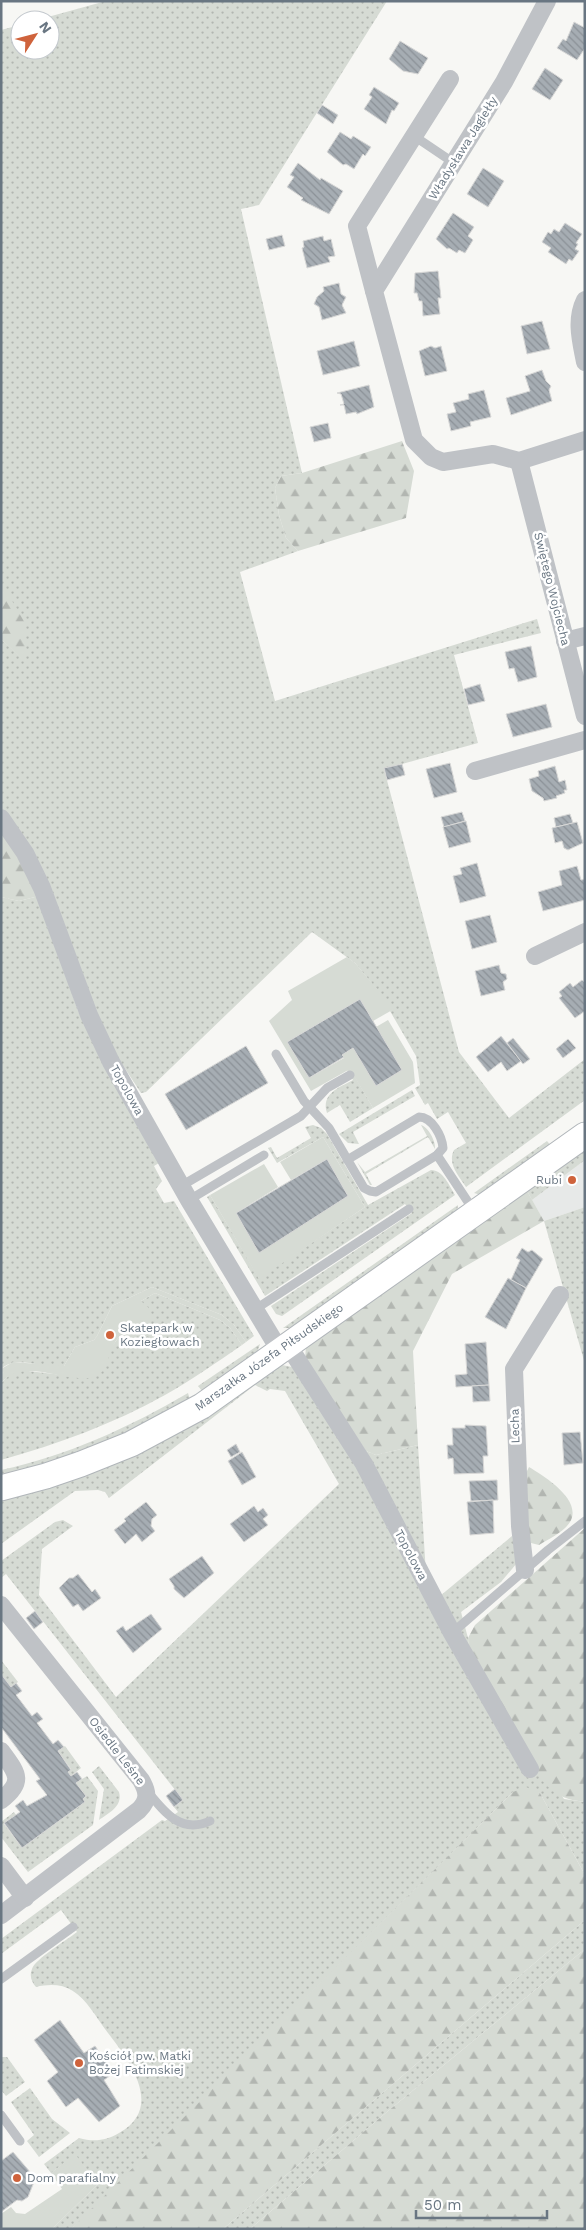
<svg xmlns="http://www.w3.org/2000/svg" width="586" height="2230" font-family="'Work Sans',sans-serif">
<defs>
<pattern id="grass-dots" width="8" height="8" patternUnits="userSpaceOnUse" patternTransform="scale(1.25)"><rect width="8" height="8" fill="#d6dbd4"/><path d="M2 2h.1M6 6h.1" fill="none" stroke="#b2b6b1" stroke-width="1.8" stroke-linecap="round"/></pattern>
<pattern id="forest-firs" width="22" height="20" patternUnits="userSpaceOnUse" patternTransform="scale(1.25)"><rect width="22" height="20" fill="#d6dbd4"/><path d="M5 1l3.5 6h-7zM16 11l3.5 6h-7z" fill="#b2b6b1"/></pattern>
<pattern id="building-back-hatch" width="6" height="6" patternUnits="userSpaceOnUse" patternTransform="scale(1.25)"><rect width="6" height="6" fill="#a6adb3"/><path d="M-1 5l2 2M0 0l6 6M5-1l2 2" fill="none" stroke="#8b9197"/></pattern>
</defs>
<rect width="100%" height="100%" fill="#f7f7f4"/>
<path fill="#e7e9e8" d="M585,1160V1207L544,1221L532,1200Z"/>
<g fill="url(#grass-dots)">
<path d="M106,1H387L259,205L241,209L302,473L281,476L275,488L279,515L286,538L298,551L240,572L275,701L537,619L541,633L454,655L478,743L384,769L459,1052L509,1118L585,1059V1100L466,1187C459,1176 447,1164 454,1150L466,1143L448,1112L437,1119L428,1103L425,1105L415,1088L420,1085L416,1056L390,1011L393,1009L355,963L312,932L146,1092L141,1093L105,1038L5,812L1,808V639L26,662L1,582V30L20,25V50H50V20H37Z"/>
<path d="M39,896L78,1011L113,1081L159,1163L154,1166L162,1181L156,1189L164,1203L174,1201L254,1336L246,1342L234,1325L222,1315L152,1287L112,1306L97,1336L94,1340L75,1347L64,1366C44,1371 19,1353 1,1369V897L19,901Z"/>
<path d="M350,1068L373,1108L350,1122L340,1105L327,1113C321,1094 338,1088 353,1080L347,1070Z"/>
<path d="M412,1090L415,1096L353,1132L359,1144L348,1143L339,1134Z"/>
<path d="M313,1125L321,1128L327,1134L368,1205L431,1170C443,1170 449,1185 455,1195L282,1316L276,1314L271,1306L412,1213L405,1204L265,1296L207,1197L210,1195L259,1278L365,1207L323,1137L277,1163L268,1148L271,1147L277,1158L311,1138L305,1127Z"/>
<path d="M421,1125C428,1127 436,1141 435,1149L428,1137L366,1174L372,1185H370L357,1162L365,1172L427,1136Z"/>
<path d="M547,1141L552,1147L481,1195L474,1193Z"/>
<path d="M585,1145V1160L532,1200L526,1189Z"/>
<path d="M458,1205L457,1212L293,1328H283Z"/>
<path d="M585,1207V1364L544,1221Z"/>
<path d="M155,1293L220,1320L230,1328L242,1345C217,1362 192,1380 165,1395C113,1424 58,1444 1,1460V1383L9,1375L20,1370L88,1378L119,1337L139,1330L141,1301Z"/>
<path d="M260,1344L257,1353L202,1391L198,1386Z"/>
<path d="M282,1365L292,1367L297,1372L366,1451L376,1455L418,1445L426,1574L440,1596L512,1536L517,1563L501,1582L461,1612L468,1638L469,1656L564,1799L585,1802V1875L540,1793L513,1792L86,2216L71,2229H52L98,2184L75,2155L51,2173L44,2164L79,2138C93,2142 106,2141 119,2133C167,2106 126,2057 105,2029C96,2017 87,2000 73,1991C62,1984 49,1984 36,1987C32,1982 29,1977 32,1969C35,1959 67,1940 77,1932L61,1910L1,1954V1939L162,1820L165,1821L178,1812L174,1807L183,1800L6,1574L1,1578V1561L55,1522L63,1520L73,1526L42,1549L39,1595L116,1697L339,1484L285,1391L270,1389L267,1391L255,1385L109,1498L105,1492L98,1490L75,1491L1,1544V1499Z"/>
<path d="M188,1393L190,1400C126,1435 71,1457 1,1477V1470C67,1456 130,1427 188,1393Z"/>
<path d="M1,1660L18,1682L11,1687L1,1674Z"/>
<path d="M65,1746L81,1768L71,1776L68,1772L71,1769L58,1751Z"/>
<path d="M99,1766L119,1792C123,1806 109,1813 99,1820L104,1789L92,1772Z"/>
<path d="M87,1776L98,1791L93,1825L28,1872L1,1837V1822L14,1812L16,1815L4,1824L22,1848L85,1802L83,1799L86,1796L76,1783Z"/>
<path d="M585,1920V1949L388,2111L250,2229H223Z"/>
<path d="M1,2057H7L25,2082L6,2096L1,2090Z"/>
<path d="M30,2088L52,2119L70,2133L39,2157L27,2141L34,2135L11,2102Z"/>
</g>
<g fill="url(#forest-firs)">
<path d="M402,441L414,471L406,518L298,551L286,538L279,515L275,488L281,476L302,473Z"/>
<path d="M1,582L25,623L26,663L1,639Z"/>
<path d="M1,829L26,867L39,896L19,901L1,897Z"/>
<path d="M526,1189L544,1221L452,1274L413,1351L418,1445L376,1455L366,1451L305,1359L306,1346Z"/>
<path d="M529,1467C544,1476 583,1500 570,1522C564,1532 549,1539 539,1545L531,1543L528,1530L526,1473Z"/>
<path d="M585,1528V1802C562,1799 555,1795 540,1778L469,1656L468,1638L475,1625Z"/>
<path d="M526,1787L540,1793L585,1875V1920L223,2229H71L513,1792Z"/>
<path d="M585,1949V2229H250L388,2111Z"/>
</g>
<g fill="#d6dbd4">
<path d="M347,957L355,963L394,1009L373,1021L360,999L287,1042L309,1078L344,1058L342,1055L353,1048L376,1086L402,1070L376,1027L388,1020L413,1062L415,1083L373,1108L350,1069L311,1091L269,1021L292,1000L288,991Z"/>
<path d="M323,1137L365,1207L259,1279L210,1195L264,1164L278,1187L236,1213L259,1252L348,1196L327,1159L291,1180L280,1162Z"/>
<path d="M152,1287L222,1315L234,1325L246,1342L242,1345L230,1328L220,1320L155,1293L141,1301L151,1310L150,1323C141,1330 127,1330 119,1337C108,1348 109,1374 93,1377C63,1384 25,1356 1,1383V1369L13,1362L64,1366L75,1347L94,1340L97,1336L112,1306Z"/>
<path d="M75,2154L98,2184L52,2229H1V2214L11,2207L16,2213L25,2214L62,2189L51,2173Z"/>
</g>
<g fill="url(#building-back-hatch)" stroke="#d8d8d7">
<path d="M574,22L585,28V48L577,60L557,48L563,39L566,41Z"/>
<path d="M400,41L428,58L418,74L403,71L389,59Z"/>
<path d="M545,68L563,80L550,100L532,89Z"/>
<path d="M374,87L399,103L394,111L392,110L386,124L364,109L372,97L369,95Z"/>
<path d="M322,105L338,115L333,124L317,113Z"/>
<path d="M340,132L351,139L353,136L371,147L365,156L363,154L354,169L346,164L343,165L327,152Z"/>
<path d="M298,163L320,180L321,178L343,191L329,214L301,200L303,198L287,187L294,177L290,175Z"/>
<path d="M483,168L504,181L488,207L467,194Z"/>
<path d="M453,213L474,227L468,236L473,240L465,253L459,250L457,253L449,248L447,249L436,239Z"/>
<path d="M565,223L582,234L576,243L578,244L575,249L579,251L572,261L569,259L566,264L548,252L551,248L542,242L548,232L551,234L554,229L559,232Z"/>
<path d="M282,235L285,246L269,250L266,239Z"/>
<path d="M323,236L324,241L331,239L335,256L328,257L330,262L307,268L302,248L304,247L303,241Z"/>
<path d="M438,271L441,298H438L440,314L423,316L422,301H419L417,293H414L415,273Z"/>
<path d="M339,283L341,294L346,297L342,305L346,313L322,320L319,307L314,304L317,297L324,291L323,287Z"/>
<path d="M542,321L550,349L527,354L521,326Z"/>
<path d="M354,341L360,366L323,375L317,351Z"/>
<path d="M431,346L435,348L441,346L447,371L425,376L419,351Z"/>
<path d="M542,370L546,381L551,386L549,390L552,401L511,415L506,398L530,391L525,376Z"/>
<path d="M369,385L374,407L357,414L356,412L346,414L344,405H340L344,404L341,394L337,393Z"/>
<path d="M484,390L491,417L470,422L471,426L451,431L447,414L456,412L453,403L469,399L468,394Z"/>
<path d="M328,423L331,438L314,442L310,427Z"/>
<path d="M531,646L537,677L518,682L514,668L509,669L505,652Z"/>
<path d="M480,684L485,701L468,705L464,689Z"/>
<path d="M546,704L552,727L513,737L506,714Z"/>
<path d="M450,763L457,792L434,798L426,769Z"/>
<path d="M402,764L405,775L387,780L384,768Z"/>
<path d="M555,766L559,782L565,780L567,790H564L565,793L556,796L557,798L544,801L543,798L532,791L529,779L539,776L538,771Z"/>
<path d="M462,812L465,821L444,827L441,817Z"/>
<path d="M570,814L573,823L556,827L554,818Z"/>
<path d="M466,821L471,842L449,848L443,827Z"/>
<path d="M577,822L583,843L568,850L564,848L562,841L555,843L552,828Z"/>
<path d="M477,863L486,896L460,903L453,876L462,874L460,868Z"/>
<path d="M577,866L581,880L585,879V900L543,911L538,892L562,885L559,871Z"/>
<path d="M490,915L497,942L472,949L465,921Z"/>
<path d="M499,965L501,973L506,974L507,979L503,982L505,990L481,996L475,971Z"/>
<path d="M582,980L585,983V1011L575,1018L559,998L562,996L559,992L570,983L573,987Z"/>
<path d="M360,999L402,1070L376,1086L353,1048L342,1055L344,1057L309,1078L287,1042Z"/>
<path d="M501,1036L521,1061L507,1071L501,1062L488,1072L476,1057Z"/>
<path d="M513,1038L530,1059L523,1064L507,1043Z"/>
<path d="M568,1039L576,1048L563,1058L556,1049Z"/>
<path d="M246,1046L268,1083L186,1130L165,1094Z"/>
<path d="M327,1159L348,1196L259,1253L236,1213Z"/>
<path d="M522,1248L528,1252L532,1250L543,1259L526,1288L511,1280L520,1260L516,1258Z"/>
<path d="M508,1278L526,1288L506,1329L485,1317Z"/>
<path d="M486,1342L489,1385L456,1387L455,1375L467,1374L465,1344Z"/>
<path d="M489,1385L490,1401L473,1402L472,1386Z"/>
<path d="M465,1425L486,1426L488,1456H483L484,1473L454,1474L453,1458L448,1459L447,1445H453L452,1428H465Z"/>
<path d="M580,1432L583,1463L564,1465L562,1433Z"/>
<path d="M236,1444L240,1452L231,1457L227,1450Z"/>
<path d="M242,1452L256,1477L242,1485L228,1461Z"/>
<path d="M497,1480L498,1500L471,1501L469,1481Z"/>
<path d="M493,1500L494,1533L470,1535L467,1502Z"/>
<path d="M146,1502L157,1515L152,1519L151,1526L155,1531L142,1542L136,1534L125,1544L114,1530L126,1521L124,1519Z"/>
<path d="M254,1506L258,1512L263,1508L268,1515L263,1519L268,1525L244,1542L230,1524Z"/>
<path d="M202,1556L214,1573L184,1598L174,1589V1586L169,1579Z"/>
<path d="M78,1574L92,1592L95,1589L101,1598L83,1611L78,1604L73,1607L59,1588L69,1578H73Z"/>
<path d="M35,1611L43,1622L34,1629L26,1618Z"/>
<path d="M151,1614L162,1629L133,1653L116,1631L123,1626L126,1631Z"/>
<path d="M1,1674L11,1687L16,1683L22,1691L16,1695L32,1716L37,1712L43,1719L37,1723L53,1744L58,1740L64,1747L58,1751L71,1770L68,1772L71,1776L77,1772L82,1779L76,1783L86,1796L83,1799L85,1802L22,1848L4,1823L20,1812L15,1806L23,1800L27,1806L47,1795L36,1781L40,1779L1,1727Z"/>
<path d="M175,1789L183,1800L174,1807L166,1796Z"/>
<path d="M60,2020L84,2053L95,2046L114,2073L104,2080L120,2106L99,2122L78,2098L66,2107L47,2081L58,2072L34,2040Z"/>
<path d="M13,2152L31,2173L29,2175L34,2182L28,2197L22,2201L17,2200L1,2212V2161Z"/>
</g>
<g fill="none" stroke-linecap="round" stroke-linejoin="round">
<g stroke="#b1b6ba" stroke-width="27">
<path id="secondary" d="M1,1488L46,1476L81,1464L131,1444L202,1406L585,1135"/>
</g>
<g stroke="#bfc2c6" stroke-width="9">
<path d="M414,136L454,163"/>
<path d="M276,1054L304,1101L329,1128L364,1188L370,1191L376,1192L437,1155L443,1148C442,1136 432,1117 419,1117L347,1160"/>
<path d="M437,1155L474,1211"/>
<path d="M181,1186L301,1116L327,1088L350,1075"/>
<path d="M189,1200L264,1155"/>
<path d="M254,1310L409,1209"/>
<path d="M452,1633L548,1550L585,1521"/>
<path d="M148,1792C165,1813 181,1834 210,1821"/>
<path d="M1,1979L73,1927"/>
<path d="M1,2115L20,2141"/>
</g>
<g stroke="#bfc2c6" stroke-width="18">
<path d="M547,1L504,82L374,291L414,440L431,457L443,462L493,454L519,461L585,440"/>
<path d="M374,291L357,226L450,79"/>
<path d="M585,300C575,320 581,341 585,362"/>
<path d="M519,461L585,716"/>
<path d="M565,641L585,636"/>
<path d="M475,771L585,740"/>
<path d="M1,818L25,853L42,888L89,1015L111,1062L189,1200L280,1351"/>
<path d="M535,956L585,932"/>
<path d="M288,1345L364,1464L452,1633L530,1769"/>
<path d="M525,1570L520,1526L514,1369L560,1295"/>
<path d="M1,1605L141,1780C148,1792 149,1800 139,1810L1,1915"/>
<path d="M1,1751C16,1772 26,1781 1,1800"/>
<path d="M1,1866L25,1898"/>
</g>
<use href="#secondary" stroke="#fff" stroke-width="25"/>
</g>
<g fill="#cf633c" stroke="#fff" stroke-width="2">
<circle cx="572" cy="1180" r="5"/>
<circle cx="110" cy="1335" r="5"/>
<circle cx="79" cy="2063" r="5"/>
<circle cx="17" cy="2178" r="5"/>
</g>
<g text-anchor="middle" stroke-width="5" stroke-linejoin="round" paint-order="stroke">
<g font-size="12" fill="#697682" stroke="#fff">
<text transform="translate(463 148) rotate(-58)" y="4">Władysława Jagiełły</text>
<text transform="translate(552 589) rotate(76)" y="4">Świętego Wojciecha</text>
<text transform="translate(127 1090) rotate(61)" y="4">Topolowa</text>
<text transform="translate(269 1357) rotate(-35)" y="4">Marszałka Józefa Piłsudskiego</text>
<text transform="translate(515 1426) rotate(-92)" y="4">Lecha</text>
<text transform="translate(411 1555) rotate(62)" y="4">Topolowa</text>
<text transform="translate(117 1751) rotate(52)" y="4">Osiedle Leśne</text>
</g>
<g font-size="12" fill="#697682" stroke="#fff" text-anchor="start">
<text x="562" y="1184" text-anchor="end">Rubi</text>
<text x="120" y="1332">Skatepark w<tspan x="120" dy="14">Koziegłowach</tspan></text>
<text x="89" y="2060">Kościół pw. Matki<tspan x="89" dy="14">Bożej Fatimskiej</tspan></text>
<text x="27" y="2182">Dom parafialny</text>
</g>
</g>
<rect width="586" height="2230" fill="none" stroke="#697682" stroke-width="5"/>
<g transform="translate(35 35) rotate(54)"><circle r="24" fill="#ffffff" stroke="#c3c8cd"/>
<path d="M0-4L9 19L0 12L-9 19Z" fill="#cf633c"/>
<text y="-8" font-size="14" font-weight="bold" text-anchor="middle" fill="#697682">N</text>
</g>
<path d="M416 2210v8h131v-8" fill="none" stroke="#697682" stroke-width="2.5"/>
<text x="424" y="2210" font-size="15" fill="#697682" stroke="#ffffff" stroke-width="4" paint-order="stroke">50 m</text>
</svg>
